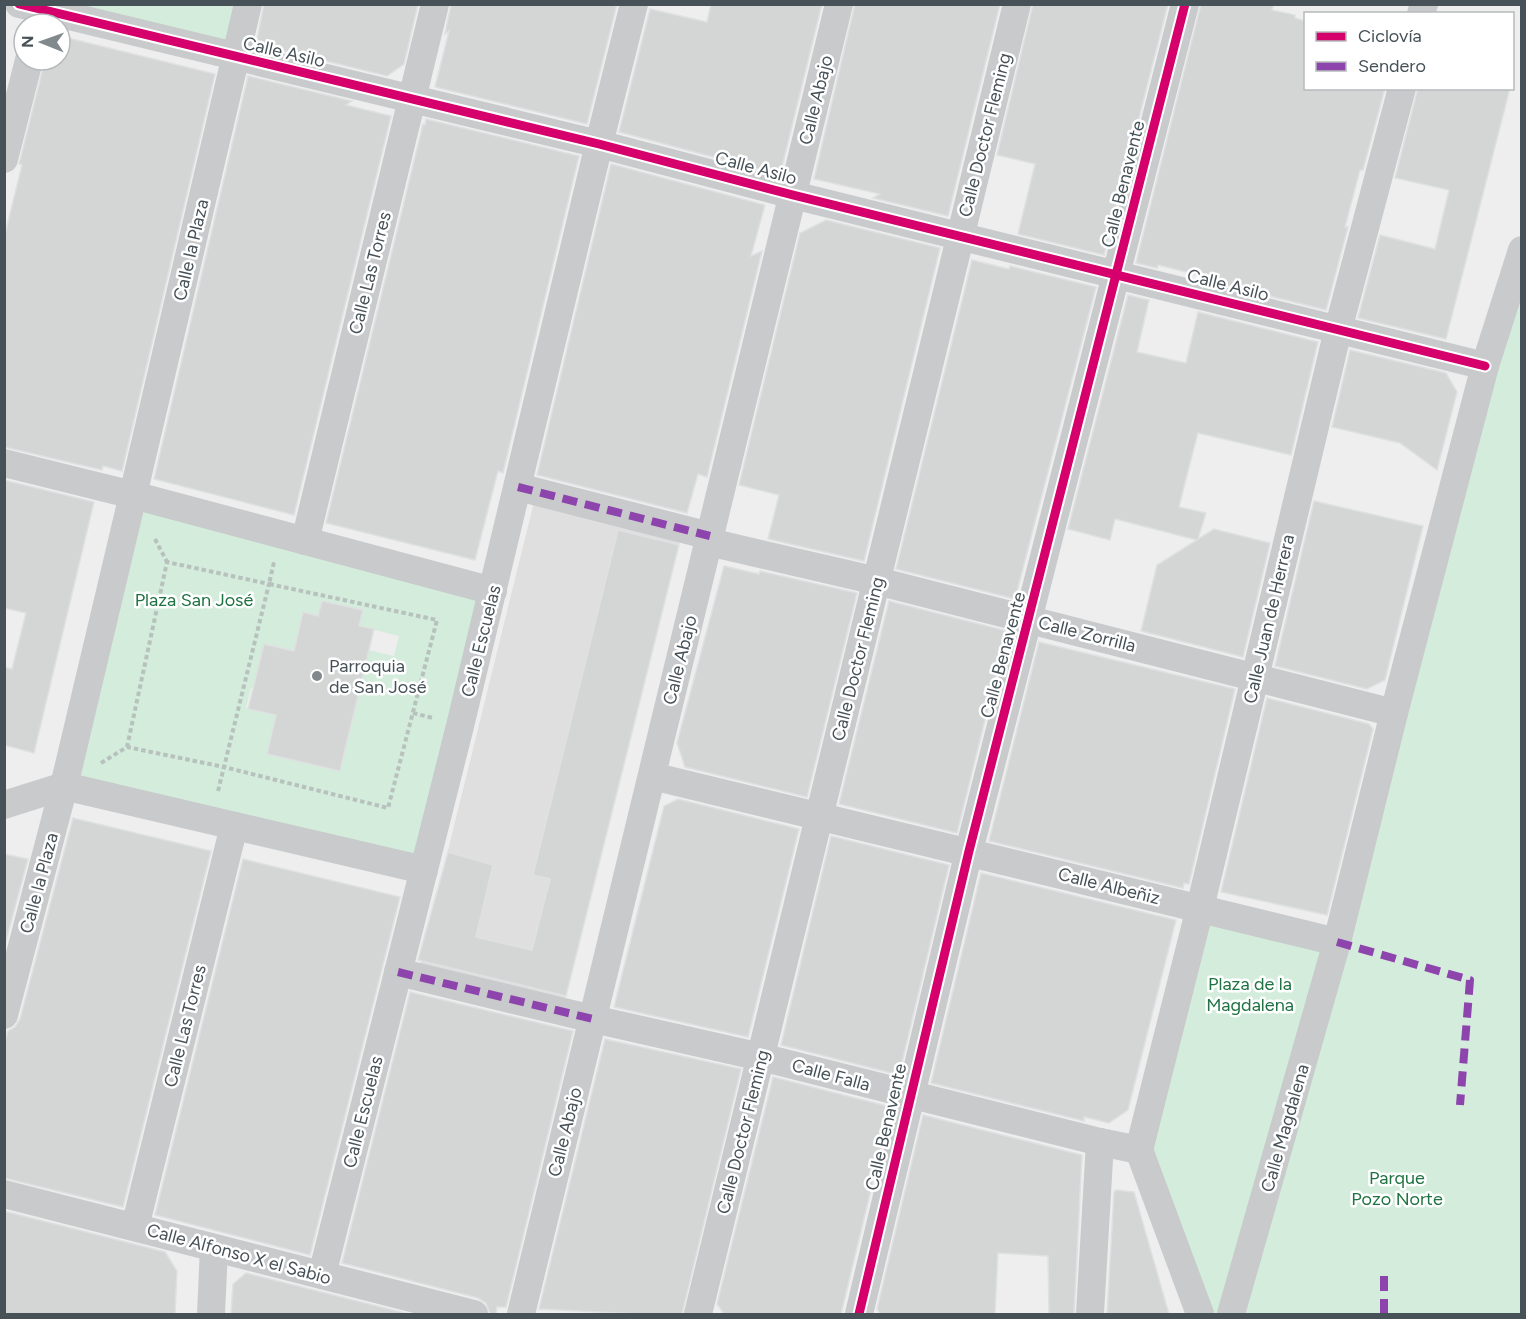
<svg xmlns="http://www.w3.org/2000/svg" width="1526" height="1319" font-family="Figtree,sans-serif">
<rect width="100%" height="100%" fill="#eee"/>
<path fill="#e0dfdf" d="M534,502L681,537L563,1007L418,972Z"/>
<g fill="#d4ecdb" fill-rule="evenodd">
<path d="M44,4L248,5L237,57Z"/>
<path d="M1521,274V1314H1200L1139,1150L1200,908L1334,941Z"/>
<path d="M133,495L493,591L424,870L64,786ZM322,601L362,610L359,626L399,636L394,656L369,650L340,771L267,754L277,707L268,713L246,708L251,688L267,692L292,659L304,612L318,616Z"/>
</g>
<g fill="#d4d6d6" stroke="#dfe0e1" stroke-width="1.5">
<path d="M264,4H418L404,64L387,76L256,44Z"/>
<path d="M451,4H617L587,124L435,87L449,31L445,34Z"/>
<path d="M711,4H822L781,171L774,169L773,173L619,132L650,9L707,22Z"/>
<path d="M855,4H1000L948,216L873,198L880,194L814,179Z"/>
<path d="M1033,4H1168L1104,255L1018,234L1035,164L997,155Z"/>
<path d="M1201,4H1274L1272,10L1295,15V18L1305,21V88H1385L1363,170H1360L1345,227H1348L1326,310L1205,280L1206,277L1158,265L1157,268L1136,263Z"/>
<path d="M60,36L215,74L122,471L103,466L102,470L4,447V238L22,165L19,164L45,60H60Z"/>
<path d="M248,76L352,101L346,105L391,116L294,515L154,479Z"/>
<path d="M1418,88H1510L1446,339L1358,318L1380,235L1435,249L1449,190L1395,178Z"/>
<path d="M426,119L579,156L503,473L498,471L475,560L326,523L423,124L425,125Z"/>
<path d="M611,164L765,205L751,256L762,251L707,477L698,474L687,513L537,475Z"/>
<path d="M826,220L940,248L864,561L768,539L779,495L739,485L800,233Z"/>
<path d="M972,260L1009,269L1010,266L1096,287L1015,599L896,569Z"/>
<path d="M1128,295L1149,300L1137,352L1186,363L1198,312L1318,342L1291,455L1198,433L1187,475L1179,507L1206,513L1198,539L1214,529L1270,543L1243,657L1141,631L1157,565L1197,540L1115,519L1110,540L1068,529Z"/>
<path d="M1350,350L1446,373L1457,392L1437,470L1400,443L1332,427Z"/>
<path d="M4,480L94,502L34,753L4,745V667L12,669L26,613L4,608Z"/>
<path d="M1314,501L1423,526L1385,680L1367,689L1275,666Z"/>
<path d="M618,530L679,545L566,996L418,960L448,852L493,865L476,937L532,950L550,879L533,875Z"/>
<path d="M724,566L759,574L760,571L857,593L807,797L685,767L677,743Z"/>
<path d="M322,601L363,610L359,626L374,629L340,771L267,754L276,715L248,709L264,644L294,651L303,612L318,616Z"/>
<path d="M889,601L1007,631L957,833L839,804Z"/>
<path d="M1039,642L1235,689L1189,884L1184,883L1183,888L989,841Z"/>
<path d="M1267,698L1369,724L1373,729L1327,915L1221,892Z"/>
<path d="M678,799L799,829L748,1037L614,1007L664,806Z"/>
<path d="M73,818L211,851L123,1207L4,1178V1044L8,1031L15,1027L20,1019Z"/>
<path d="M831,836L949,865L899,1075L781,1045Z"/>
<path d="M4,854L28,859L4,948Z"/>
<path d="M243,859L400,897L310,1255L155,1215Z"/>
<path d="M981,873L1176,920L1128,1110L1109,1123L1084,1117V1121L931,1083Z"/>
<path d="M410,992L573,1031L506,1307H497L496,1314H490L486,1303L478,1298L342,1263Z"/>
<path d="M605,1039L741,1069L682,1314H637L539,1309Z"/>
<path d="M773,1077L891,1107L841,1314H724L717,1304Z"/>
<path d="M923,1115L1082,1155L1074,1314H1049L1048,1256L998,1253L995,1314H880L877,1309Z"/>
<path d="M1116,1190L1134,1192L1169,1314H1107L1114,1192Z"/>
<path d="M4,1211L165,1252L177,1271L175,1314H4Z"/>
<path d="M246,1273L409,1314H231L233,1284Z"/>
</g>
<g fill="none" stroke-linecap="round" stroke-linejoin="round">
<g stroke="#b7c2be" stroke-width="4" stroke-dasharray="4.5 3" stroke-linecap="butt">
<path d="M155,539L167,562"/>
<path d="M413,713L433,718"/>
<path d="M101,763L127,747L224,767L269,584L167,562L127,747"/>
<path d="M218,791L224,767L388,808L437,620L269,584L274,562"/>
</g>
<g stroke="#c8cacc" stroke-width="28">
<path d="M19,4L599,144L793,195L1485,366"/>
<path d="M1421,14L1424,4"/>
<path d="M4,159L29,60"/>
<path d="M4,463L133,495L248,4"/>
<path d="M518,487L710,536"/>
<path d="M305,541L435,4"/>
<path d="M709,542L877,581L1394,713"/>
<path d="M652,776L1337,942"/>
<path d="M4,805L64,786"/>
<path d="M424,870L64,786L133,495L493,591"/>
<path d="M398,972L593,1019L761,1057L1100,1142L1139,1150"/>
<path d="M4,1015L64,786"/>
<path d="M1139,1150L1200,908L1338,330L1402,88"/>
<path d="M1139,1150L1200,1314"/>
<path d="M4,1194L474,1314"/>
<path d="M135,1227L234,826"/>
<path d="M322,1275L460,726L599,144L634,4"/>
<path d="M211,1314L214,1248"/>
<path d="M521,1314L839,4"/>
<path d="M698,1314L1017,4"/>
<path d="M859,1314L969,851L1185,4"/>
<path d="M1090,1314L1100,1142"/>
<path d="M1231,1314L1337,942L1394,713L1485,366L1522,250"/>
</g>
<g stroke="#8e44ad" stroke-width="8" stroke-dasharray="15 8" stroke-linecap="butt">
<path d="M518,487L710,536"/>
<path d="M1337,942L1470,980L1460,1105"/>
<path d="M398,972L593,1019"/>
<path d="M1384,1314V1268"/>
</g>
<g stroke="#fff" stroke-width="13">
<g id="cycleway">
<path d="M19,4L599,144L793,195L1485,366"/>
<path d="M859,1314L969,851L1185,4"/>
</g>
</g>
<use href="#cycleway" stroke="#d6006c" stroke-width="9"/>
</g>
<circle fill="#81898c" stroke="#fff" stroke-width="2" cx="317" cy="676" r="6"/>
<g text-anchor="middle" stroke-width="5" stroke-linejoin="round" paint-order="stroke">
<g font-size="18" fill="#475258" stroke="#fff">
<text transform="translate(284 52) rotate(13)" y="6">Calle Asilo</text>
<text transform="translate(816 100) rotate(-76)" y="6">Calle Abajo</text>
<text transform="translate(985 135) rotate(-76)" y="6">Calle Doctor Fleming</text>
<text transform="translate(756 168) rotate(15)" y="6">Calle Asilo</text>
<text transform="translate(1123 184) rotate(-76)" y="6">Calle Benavente</text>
<text transform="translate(191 250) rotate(-77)" y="6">Calle la Plaza</text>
<text transform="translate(370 273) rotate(-76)" y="6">Calle Las Torres</text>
<text transform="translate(1228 285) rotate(14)" y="6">Calle Asilo</text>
<text transform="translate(1269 619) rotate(-77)" y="6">Calle Juan de Herrera</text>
<text transform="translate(1087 634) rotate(14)" y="6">Calle Zorrilla</text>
<text transform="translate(481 641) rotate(-76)" y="6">Calle Escuelas</text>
<text transform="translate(1003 655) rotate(-75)" y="6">Calle Benavente</text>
<text transform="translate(858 659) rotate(-76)" y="6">Calle Doctor Fleming</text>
<text transform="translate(680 660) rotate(-76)" y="6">Calle Abajo</text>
<text transform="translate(39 883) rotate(-75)" y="6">Calle la Plaza</text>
<text transform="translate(1109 886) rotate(14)" y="6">Calle Albeñiz</text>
<text transform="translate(185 1026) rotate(-76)" y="6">Calle Las Torres</text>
<text transform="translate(831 1075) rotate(15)" y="6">Calle Falla</text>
<text transform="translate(363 1112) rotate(-76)" y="6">Calle Escuelas</text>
<text transform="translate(886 1127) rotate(-77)" y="6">Calle Benavente</text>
<text transform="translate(1285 1128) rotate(-74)" y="6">Calle Magdalena</text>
<text transform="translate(565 1132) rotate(-76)" y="6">Calle Abajo</text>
<text transform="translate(743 1132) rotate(-76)" y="6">Calle Doctor Fleming</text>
<text transform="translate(239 1254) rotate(15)" y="6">Calle Alfonso X el Sabio</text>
</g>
<g font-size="18" fill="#1f7241" stroke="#fff">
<text x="194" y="606">Plaza San José</text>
<text x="1250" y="990">Plaza de la<tspan x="1250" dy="21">Magdalena</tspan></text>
<text x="1397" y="1184">Parque<tspan x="1397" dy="21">Pozo Norte</tspan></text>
</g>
<g font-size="18" fill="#475258" stroke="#fff" text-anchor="start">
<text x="329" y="672">Parroquia<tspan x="329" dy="21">de San José</tspan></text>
</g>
</g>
<rect width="1526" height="1319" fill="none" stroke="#475258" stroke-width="12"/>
<rect x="1304" y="12" width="210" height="78" fill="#ffffff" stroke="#b5babc" stroke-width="1.5"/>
<rect x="1316" y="32" width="30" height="9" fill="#d6006c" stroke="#b5babc" stroke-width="1.5"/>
<text x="1358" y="42" font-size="18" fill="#475258">Ciclovía</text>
<rect x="1316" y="62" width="30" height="9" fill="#8e44ad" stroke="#b5babc" stroke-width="1.5"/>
<text x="1358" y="72" font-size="18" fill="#475258">Sendero</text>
<g transform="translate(42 42) rotate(271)"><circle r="28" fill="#ffffff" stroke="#b5babc" stroke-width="1.5"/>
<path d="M0-4.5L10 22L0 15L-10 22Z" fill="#81898c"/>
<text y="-9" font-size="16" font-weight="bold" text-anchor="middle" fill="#475258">N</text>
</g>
</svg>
